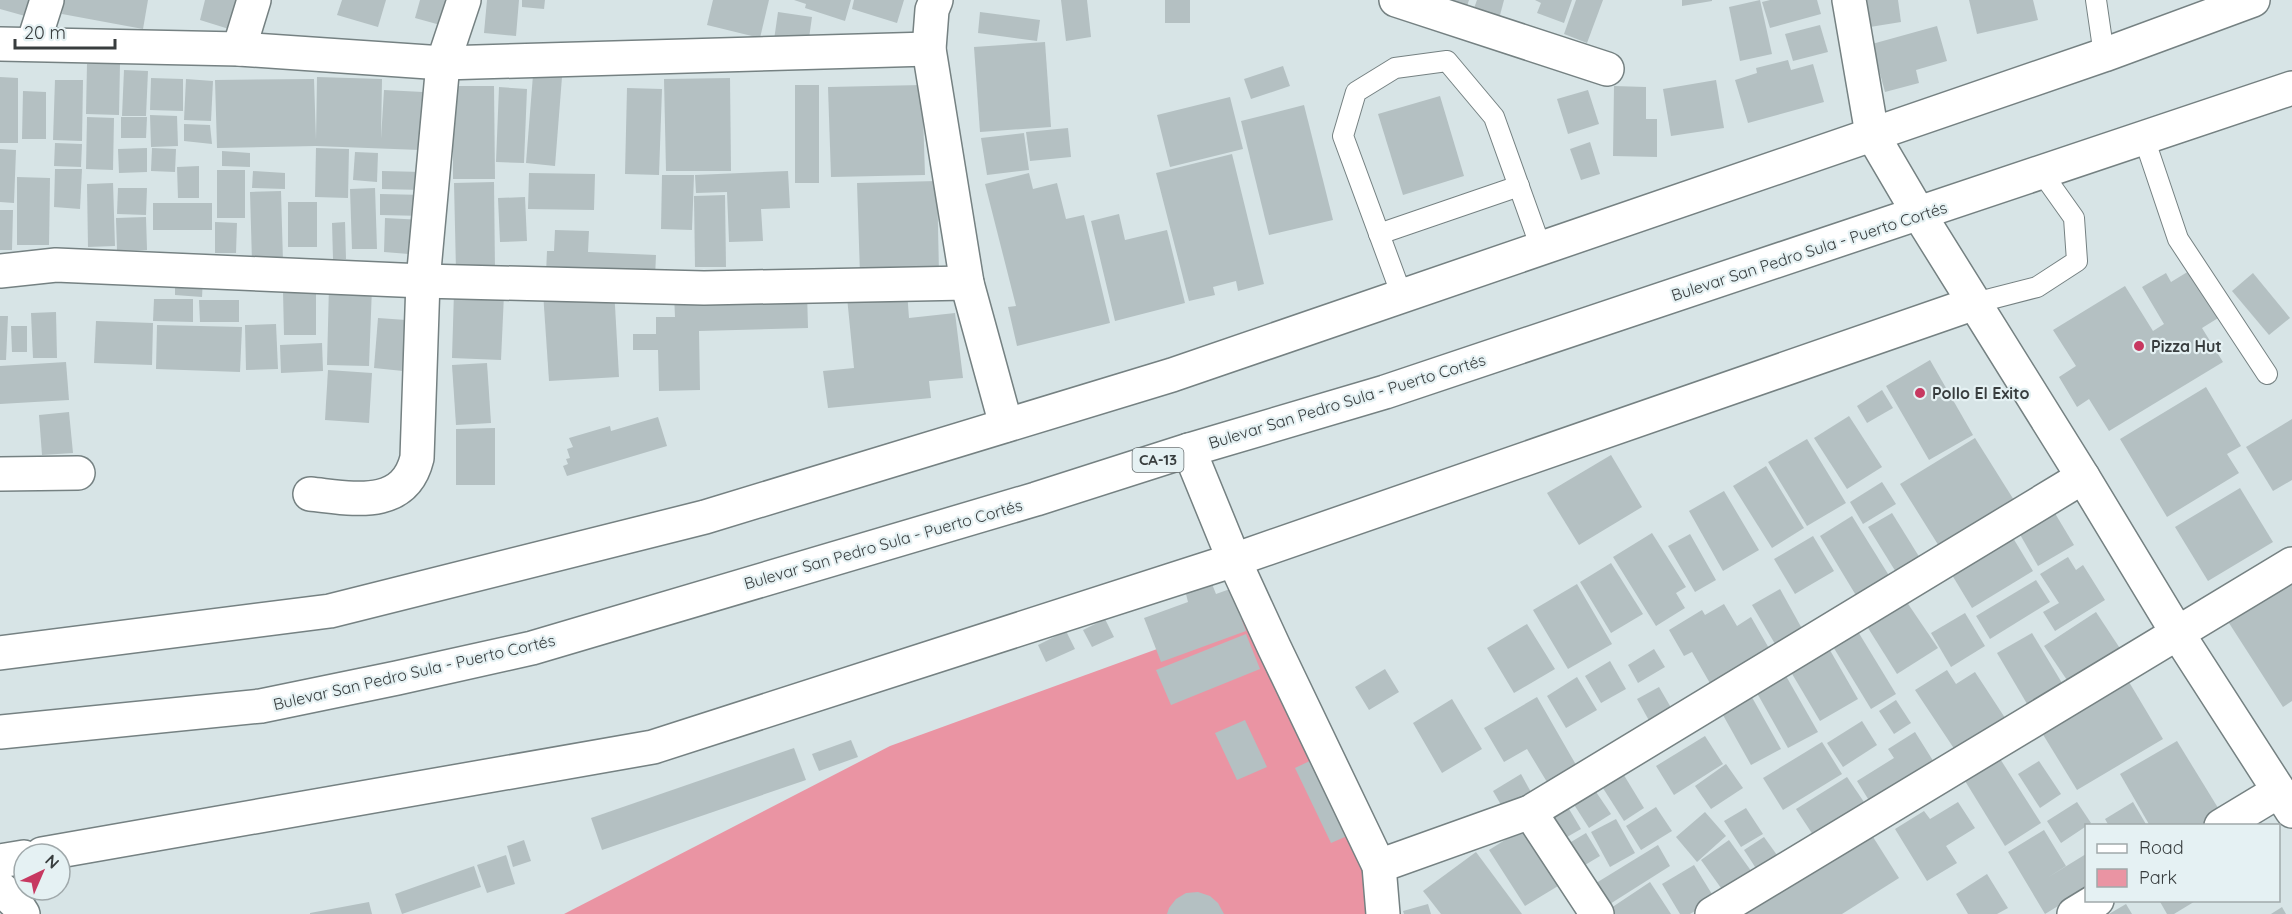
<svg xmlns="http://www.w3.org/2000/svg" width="2292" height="914" font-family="Quicksand,sans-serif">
<rect width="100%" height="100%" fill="#d7e4e6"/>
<path fill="#ea94a3" d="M1248,616L1362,850L1373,914H564L890,746Z"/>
<g fill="#b4c0c2">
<path d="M0,0H29L25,16L0,9Z"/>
<path d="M64,0H148L143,29L62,14Z"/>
<path d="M205,0H238L229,29L200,20Z"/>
<path d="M342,0H386L378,27L337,15Z"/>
<path d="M420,0H451L444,26L415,18Z"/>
<path d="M487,0H519L516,36L484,33Z"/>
<path d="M522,0H545L544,9L522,7Z"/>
<path d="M713,0H769L760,38L707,25Z"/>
<path d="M794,0H851L845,21L805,8L806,4Z"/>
<path d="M854,0H904L897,23L852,9Z"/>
<path d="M1061,0H1087L1091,37L1066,41Z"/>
<rect x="1165" y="0" width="25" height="23"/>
<path d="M1439,0H1469L1466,9Z"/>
<path d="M1477,0H1504L1499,19L1473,11Z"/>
<path d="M1535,0H1572L1564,23L1537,13L1541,3Z"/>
<path d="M1576,0H1603L1587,43L1564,34Z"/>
<path d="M1682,0H1712V1L1682,6Z"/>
<path d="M1760,0L1772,54L1740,61L1729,7Z"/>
<path d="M1770,0H1817L1821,14L1770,28L1762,2Z"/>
<path d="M1867,0H1898L1901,22L1870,27Z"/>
<path d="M1969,0H2033L2038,20L1977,34Z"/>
<path d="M778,12L812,17L808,45L774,40Z"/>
<path d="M980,12L1040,20L1037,41L978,33Z"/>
<path d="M1820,25L1828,52L1793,61L1785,34Z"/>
<path d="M1937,26L1947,61L1916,70L1919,83L1885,92L1872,44Z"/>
<path d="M1045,42L1051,127L980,132L974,47Z"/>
<path d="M1788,60L1791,70L1813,64L1824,102L1748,123L1735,80L1757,73L1756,68Z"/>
<path d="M87,64H120L119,115L86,114Z"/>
<path d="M1283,66L1290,86L1251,99L1244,79Z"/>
<path d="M124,70L148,71L146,116H122Z"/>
<path d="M533,75L562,77L555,166L526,163Z"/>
<path d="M0,77L18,78V143H0Z"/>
<path d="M317,77L382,79L381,139L384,90L423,92L420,150L316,146L217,148L215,80L314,79L316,140Z"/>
<path d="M151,78L183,79V111L150,110Z"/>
<path d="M730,78L731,171H666L664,79Z"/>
<path d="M186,79L213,81L211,121L184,120Z"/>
<path d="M55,80H83L82,141L53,140Z"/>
<path d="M1716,80L1724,128L1671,136L1663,89Z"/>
<rect x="795" y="85" width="24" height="98"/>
<path d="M922,85L925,175L831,177L828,87Z"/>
<path d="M453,86H494L495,179H453Z"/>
<path d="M1614,86L1646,87V119H1657V157L1613,156Z"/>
<path d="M499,87L527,89L524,163L496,162Z"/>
<path d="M627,88L662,89L659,175L625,174Z"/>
<path d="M1588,90L1599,124L1568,134L1557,99Z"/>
<path d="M23,91L46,92V139H22Z"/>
<path d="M1440,96L1464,176L1403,195L1378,114Z"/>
<path d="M1230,97L1243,149L1170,167L1157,115Z"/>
<path d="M1304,105L1333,220L1269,235L1241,121Z"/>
<path d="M150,115L177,116L178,146L151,147Z"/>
<path d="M87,117L114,118L113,170L86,169Z"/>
<path d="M121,117H147L146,138H121Z"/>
<path d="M184,124L210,125L212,144L184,141Z"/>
<path d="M1068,128L1071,157L1030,161L1026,132Z"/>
<path d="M1024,133L1029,170L987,175L981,138Z"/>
<path d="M1590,142L1600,174L1581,180L1570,149Z"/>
<path d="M55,143L82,144L81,167L54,166Z"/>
<path d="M147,148V172L119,173L118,149Z"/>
<path d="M152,148L176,149L175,172L151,171Z"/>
<path d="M316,148L349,149L348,198L315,197Z"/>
<path d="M0,149L16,150L14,203L0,202Z"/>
<path d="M222,151L250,153V167L222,166Z"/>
<path d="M355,152L378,153L377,182L353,180Z"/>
<path d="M1232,154L1264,284L1238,291L1236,281L1213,287L1215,295L1189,301L1156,173Z"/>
<path d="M199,166V198H178L177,167Z"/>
<path d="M55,169H82L80,209L54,207Z"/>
<rect x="217" y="170" width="28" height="48"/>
<path d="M253,171L285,173V189L252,188Z"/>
<path d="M382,171L423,172L422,190L382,189Z"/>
<path d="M788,171L790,208L761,209L763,241L729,242L727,192L696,193L695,175Z"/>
<path d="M529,173L595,174L594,210L528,209Z"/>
<path d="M1029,173L1033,189L1057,183L1066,219L1084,215L1110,323L1017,346L1008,307L1016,306L985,184Z"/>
<path d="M662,175H694L692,230L661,229Z"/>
<path d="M17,177L50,178L49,245H17Z"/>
<path d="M937,181L939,273L860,275L857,183Z"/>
<path d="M494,182L495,271H456L454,183Z"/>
<path d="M113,183L115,246L88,247L87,184Z"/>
<path d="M118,188H147L146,215L117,214Z"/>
<path d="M375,188L377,249H352L350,189Z"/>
<path d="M281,191L283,262H252L250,192Z"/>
<path d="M380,194L425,195V216L380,215Z"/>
<path d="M725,195L726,267H695L694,196Z"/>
<path d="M525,197L527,241L500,242L498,198Z"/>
<rect x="288" y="202" width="29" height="45"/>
<rect x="153" y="203" width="59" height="27"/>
<path d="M0,210H13L12,250H0Z"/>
<path d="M1119,214L1125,240L1167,230L1185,303L1115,321L1091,221Z"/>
<path d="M146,217L147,250L117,251L116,218Z"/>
<path d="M385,218L423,220L421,255L384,252Z"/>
<path d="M215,222L237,223L236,253H215Z"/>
<path d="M345,222L346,259H333L332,223Z"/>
<path d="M555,230L589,231L588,252L656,255L655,278L546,274L547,251H554Z"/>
<path d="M2194,268L2223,315L2202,328L2223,362L2109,431L2089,399L2077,407L2059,377L2076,366L2053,330L2125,286L2153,331L2164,324L2142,287L2166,273L2171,282Z"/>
<path d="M2253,273L2290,318L2269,335L2232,291Z"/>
<path d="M175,277L203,279L202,297L175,295Z"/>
<path d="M329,285L372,287L369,366L327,365Z"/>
<path d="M614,288L619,377L549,381L543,292Z"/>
<path d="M283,291H316V335H284Z"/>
<path d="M907,291L909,318L955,313L963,378L929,381L931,398L828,408L823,371L854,368L847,297Z"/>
<path d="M454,292L504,294L501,360L452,358Z"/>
<path d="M807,292L808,328L699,331L700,390L659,391L658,350H633V334H656V317H675L674,295Z"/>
<path d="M154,299H193V322L153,321Z"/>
<path d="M199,300H239V322H200Z"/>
<path d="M56,312L57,358H33L31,313Z"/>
<path d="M0,316H8L6,360H0Z"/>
<path d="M378,318L406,320L403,371L374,368Z"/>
<path d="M96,321L153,323L152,365L94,363Z"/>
<path d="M276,324L278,369L246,370L245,325Z"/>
<path d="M157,325L242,327L240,372L156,369Z"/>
<path d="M11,326H27V352H12Z"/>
<path d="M322,343L323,371L281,373L280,345Z"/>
<path d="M1930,360L1973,435L1929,460L1886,386Z"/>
<path d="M66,362L69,400L0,404V366Z"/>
<path d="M487,363L491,423L456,425L452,365Z"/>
<path d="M328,370L372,373L369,423L325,420Z"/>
<path d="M2206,387L2241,446L2227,454L2239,473L2167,517L2120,439Z"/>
<path d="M1882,390L1893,408L1867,423L1857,406Z"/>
<path d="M69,412L73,453L42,455L39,415Z"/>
<path d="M1849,416L1882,467L1847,489L1814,438Z"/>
<path d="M658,417L667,446L567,476L563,466L568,464L566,459L570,458L567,449L573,447L569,438L610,426L611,431Z"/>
<path d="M2292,419V480L2273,491L2246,447Z"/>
<path d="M495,428V485H456V429Z"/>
<path d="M1975,438L2017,505L1942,551L1900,484Z"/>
<path d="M1807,439L1846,503L1807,526L1768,462Z"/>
<path d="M1611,455L1642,507L1579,545L1547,493Z"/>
<path d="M1766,466L1804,528L1772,548L1733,486Z"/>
<path d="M1882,482L1896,504L1863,524L1850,502Z"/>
<path d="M2240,488L2273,542L2208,581L2175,527Z"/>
<path d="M1724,491L1759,550L1723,571L1689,511Z"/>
<path d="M2053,510L2074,545L2038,566L2018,531Z"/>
<path d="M1892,513L1923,563L1899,577L1868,527Z"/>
<path d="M1852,516L1893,582L1860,602L1820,536Z"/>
<path d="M1652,533L1686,587L1676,593L1685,608L1656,626L1613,557Z"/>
<path d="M2010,533L2033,571L1972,608L1949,570Z"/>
<path d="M1690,534L1716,580L1695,592L1668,546Z"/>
<path d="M1813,536L1834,571L1795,594L1774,559Z"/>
<path d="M2068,557L2076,570L2083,565L2105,600L2055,631L2043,612L2059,603L2040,574Z"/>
<path d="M1611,563L1643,614L1611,633L1580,582Z"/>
<path d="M2036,580L2050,602L1990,639L1976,616Z"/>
<path d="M2292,583V701L2283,707L2229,623Z"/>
<path d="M1212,584L1216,594L1230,589L1246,631L1161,662L1144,618L1188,602L1186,594Z"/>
<path d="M1577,584L1612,644L1568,669L1533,610Z"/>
<path d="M1780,589L1805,634L1778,649L1752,605Z"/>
<path d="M1902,595L1938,648L1897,674L1863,620Z"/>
<path d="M1724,604L1737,626L1751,617L1770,650L1711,685L1692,652L1684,656L1669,630L1702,610L1705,615Z"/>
<path d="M2096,612L2123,653L2071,686L2044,646Z"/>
<path d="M1965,613L1985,646L1951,667L1931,633Z"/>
<path d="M1105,619L1114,637L1092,647L1083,630Z"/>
<path d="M1527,624L1555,669L1514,693L1487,648Z"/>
<path d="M1857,630L1896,694L1871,709L1832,645Z"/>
<path d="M1066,631L1075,649L1046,662L1038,645Z"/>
<path d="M2032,633L2068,693L2033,714L1997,653Z"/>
<path d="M1246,634L1260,669L1171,705L1156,670Z"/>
<path d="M1827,645L1858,699L1820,721L1788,667Z"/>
<path d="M1654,649L1665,667L1638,683L1628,665Z"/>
<path d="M1610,661L1626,689L1601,703L1585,676Z"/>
<path d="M1385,669L1399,692L1369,710L1355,687Z"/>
<path d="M1782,669L1818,732L1788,748L1753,686Z"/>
<path d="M1947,670L1956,684L1975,672L2011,727L1961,759L1915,690Z"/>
<path d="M1577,677L1597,710L1566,728L1547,696Z"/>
<path d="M2126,677L2163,739L2077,790L2039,728Z"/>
<path d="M1659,687L1673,711L1651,724L1637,699Z"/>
<path d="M1749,692L1781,749L1751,765L1719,708Z"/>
<path d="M1537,697L1579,770L1550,787L1527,749L1504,762L1484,728Z"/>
<path d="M1452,699L1482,749L1442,773L1413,723Z"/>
<path d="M1896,700L1911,723L1894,734L1879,711Z"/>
<path d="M1245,720L1267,767L1237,780L1215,733Z"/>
<path d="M1862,721L1877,745L1843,767L1827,743Z"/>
<path d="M1915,732L1937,767L1873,807L1857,781L1894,758L1888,749Z"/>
<path d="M1705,736L1723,764L1674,795L1656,766Z"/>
<path d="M851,740L858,757L819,771L812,754Z"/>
<path d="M2177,741L2223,816L2207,826H2150L2120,774Z"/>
<path d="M1822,742L1842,774L1783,810L1763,778Z"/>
<path d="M794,748L806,780L602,850L591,818Z"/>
<path d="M1997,754L2041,823L2005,846L1962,776Z"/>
<path d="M1318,757L1354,833L1331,843L1295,768Z"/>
<path d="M2039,761L2061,794L2040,808L2018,774Z"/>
<path d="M1726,764L1743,788L1711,809L1695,786Z"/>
<path d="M1622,772L1644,808L1624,821L1601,785Z"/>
<path d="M1521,774L1532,794L1504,810L1493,791Z"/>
<path d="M1847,777L1866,805L1815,838L1796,809Z"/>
<path d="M1594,789L1611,814L1589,828L1573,803Z"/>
<path d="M1958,802L1975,828L1946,846L1957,863L1927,881L1895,829L1924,811L1930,819Z"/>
<path d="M2077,802L2091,823L2061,843L2047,821Z"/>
<path d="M2133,802L2147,826H2109L2105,819Z"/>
<path d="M1566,804L1581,829L1560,841L1545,816Z"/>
<path d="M1656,807L1672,831L1641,850L1626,826Z"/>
<path d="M1746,808L1763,834L1741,847L1724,821Z"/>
<path d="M1705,812L1726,836L1697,862L1676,837Z"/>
<path d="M1616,819L1635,853L1610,867L1591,832Z"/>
<path d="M1527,826L1563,883L1525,906L1489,850Z"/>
<path d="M1868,829L1899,878L1842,914H1730Z"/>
<path d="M2044,830L2066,866L2047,878L2086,854V889L2045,914L2008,852Z"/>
<path d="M1586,833L1600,856L1580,868L1566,845Z"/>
<path d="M1764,837L1782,862L1761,876L1744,850Z"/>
<path d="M524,840L531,861L513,867L507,846Z"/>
<path d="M1729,840L1754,875L1726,895L1701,860Z"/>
<path d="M1658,845L1670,866L1602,909L1588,888Z"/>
<path d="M1476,852L1522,914H1441L1423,891Z"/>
<path d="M506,855L515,884L487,893L477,865Z"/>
<path d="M1694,865L1715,899L1690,914H1680L1662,884Z"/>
<path d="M474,866L481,887L402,914L395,894Z"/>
<path d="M1987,874L2008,908L1997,914H1968L1956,894Z"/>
<path d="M1650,882L1671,914H1615L1611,908Z"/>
<path d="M1198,892L1210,896L1218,903L1224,914H1167L1169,908L1176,899L1186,893Z"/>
<path d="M2159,900H2197L2174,914H2167Z"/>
<path d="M369,902L372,914H310V913Z"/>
<path d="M1428,904L1431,914H1404L1403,911Z"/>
<path d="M2126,904L2132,914H2109Z"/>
<path d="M2282,907L2286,914H2271Z"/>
</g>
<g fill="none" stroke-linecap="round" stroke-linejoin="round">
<g stroke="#758182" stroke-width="22">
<g id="lane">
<path d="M2096,0L2104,55"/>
<path d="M2144,138L2178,239L2267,374"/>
<path d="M1379,234L1519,186"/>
<path d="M1402,296L1343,136L1356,92L1395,68L1447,61L1494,117L1541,248"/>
<path d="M1975,303L2037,287L2077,261L2074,218L2042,173"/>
</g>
</g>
<g stroke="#758182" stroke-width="36">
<g id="street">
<path d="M936,0L932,10L929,49L967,283L1006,425"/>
<path d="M1396,0L1607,69"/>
<path d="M1849,0L1872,134L1919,214L2083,477L2178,634L2292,811"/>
<path d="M0,44L239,49L443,63L929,49"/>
<path d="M33,44L47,0"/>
<path d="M239,49L254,0"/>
<path d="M0,271L56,265L423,281L704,288L967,283"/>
<path d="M1189,450L1234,560L1274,647L1379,866L1383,914"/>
<path d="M0,474L78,473"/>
<path d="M310,494C351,498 404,511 417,458L423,281L443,63L464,0"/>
<path d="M1530,812L1597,914"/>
<path d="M2221,826L2279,791"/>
<path d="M42,854L653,747L1234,560L1975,303"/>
<path d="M0,861L24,857"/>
<path d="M1379,866L1530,812L2083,477"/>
<path d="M0,888L16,903L23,914"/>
<path d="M1712,914L2292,564"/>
<path d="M2074,914L2097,900"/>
</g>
</g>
<g stroke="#758182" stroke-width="36">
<g id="highway">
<path d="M0,653L330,611L705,517L1172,375L2104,55L2253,0"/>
<path d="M0,732L261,706L397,678L532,648L1036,499L1189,450L1385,392L2292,88"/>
</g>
</g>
<use href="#lane" stroke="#fff" stroke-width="20"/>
<use href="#street" stroke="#fff" stroke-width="33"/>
<use href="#highway" stroke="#fff" stroke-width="33"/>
</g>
<g fill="#c73860" stroke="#e5f1f3" stroke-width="2">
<circle cx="2139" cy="346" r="6"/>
<circle cx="1920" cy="393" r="6"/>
</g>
<g text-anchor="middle" stroke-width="4.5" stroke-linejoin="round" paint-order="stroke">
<rect fill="#e5f1f3" stroke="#6c7374" stroke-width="1.5" x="1132.5" y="448" width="51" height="24" rx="4.5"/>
<g font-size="15" font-weight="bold" fill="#383d3e">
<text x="1158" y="465">CA-13</text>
</g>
<g font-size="16" fill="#383d3e" stroke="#e5f1f3">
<text transform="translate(1809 251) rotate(-18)" y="6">Bulevar San Pedro Sula - Puerto Cortés</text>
<text transform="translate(1347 401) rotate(-17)" y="6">Bulevar San Pedro Sula - Puerto Cortés</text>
<text transform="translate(883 544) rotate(-16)" y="6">Bulevar San Pedro Sula - Puerto Cortés</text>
<text transform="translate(414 672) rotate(-13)" y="6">Bulevar San Pedro Sula - Puerto Cortés</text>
</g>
<g font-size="16" font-weight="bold" fill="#383d3e" stroke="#e5f1f3" text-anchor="start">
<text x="2151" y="352">Pizza Hut</text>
<text x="1932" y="399">Pollo El Exito</text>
</g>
</g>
<rect x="2085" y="824" width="195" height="78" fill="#e5f1f3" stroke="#a0a9ab" stroke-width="1.5"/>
<rect x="2097" y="844" width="30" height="9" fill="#ffffff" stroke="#a0a9ab" stroke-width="1.5"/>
<text x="2139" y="854" font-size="18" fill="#383d3e">Road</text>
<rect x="2097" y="869" width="30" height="18" fill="#ea94a3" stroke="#a0a9ab" stroke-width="1.5"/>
<text x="2139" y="884" font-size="18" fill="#383d3e">Park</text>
<g transform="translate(42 872) rotate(44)"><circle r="28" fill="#e5f1f3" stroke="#a0a9ab" stroke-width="1.5"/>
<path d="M0-4.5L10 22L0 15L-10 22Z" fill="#c73860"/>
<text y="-9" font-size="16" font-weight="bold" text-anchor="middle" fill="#383d3e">N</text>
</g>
<path d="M15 39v9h100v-9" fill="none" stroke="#383d3e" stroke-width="3"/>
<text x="24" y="39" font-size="18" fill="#383d3e" stroke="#e5f1f3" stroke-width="4.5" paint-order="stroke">20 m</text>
</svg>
